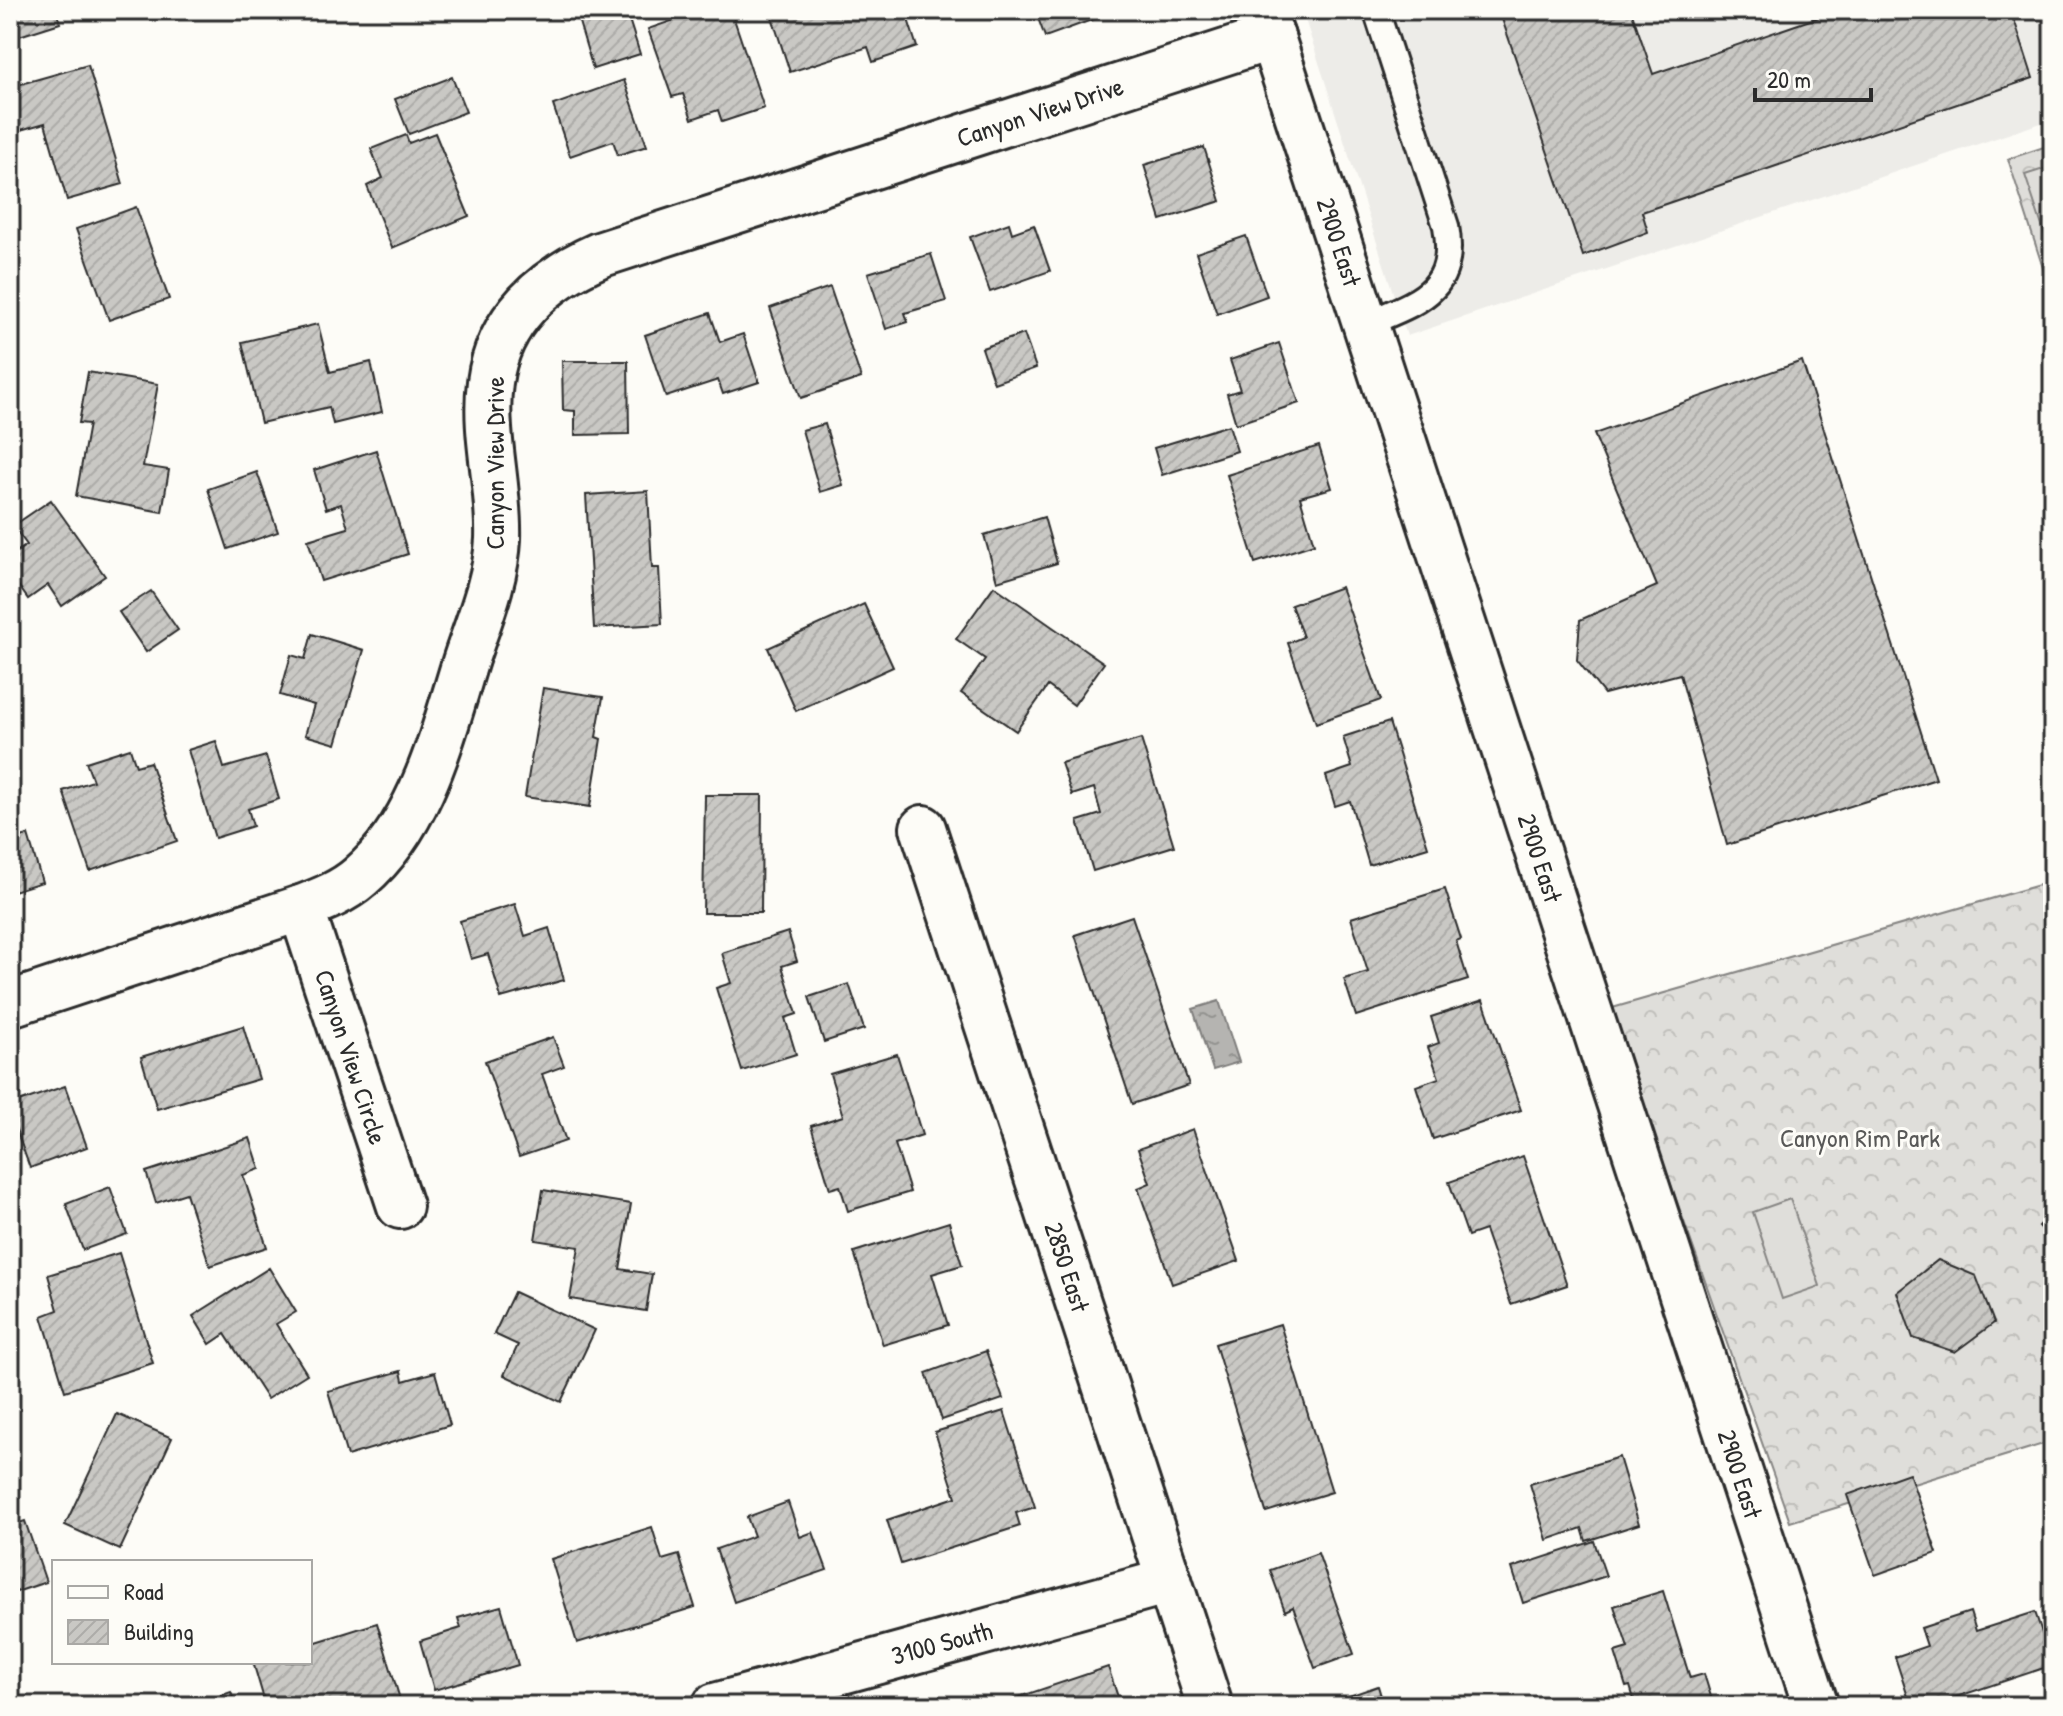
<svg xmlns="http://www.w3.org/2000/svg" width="2063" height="1716" font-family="'Patrick Hand',sans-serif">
<defs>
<pattern id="forest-crowns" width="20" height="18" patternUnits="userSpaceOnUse" patternTransform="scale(2)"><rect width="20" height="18" fill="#dfdeda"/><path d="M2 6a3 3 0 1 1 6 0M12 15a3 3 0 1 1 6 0" fill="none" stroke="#c0bfbb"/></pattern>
<pattern id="water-ripples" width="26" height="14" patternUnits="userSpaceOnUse" patternTransform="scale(2)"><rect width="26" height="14" fill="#b5b4b1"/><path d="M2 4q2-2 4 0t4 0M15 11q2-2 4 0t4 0" fill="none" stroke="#939390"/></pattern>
<pattern id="building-hatch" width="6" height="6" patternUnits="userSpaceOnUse" patternTransform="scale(2)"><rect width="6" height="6" fill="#c9c8c4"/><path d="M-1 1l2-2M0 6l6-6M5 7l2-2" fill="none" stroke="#adaca9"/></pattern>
</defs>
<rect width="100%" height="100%" fill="#fdfcf7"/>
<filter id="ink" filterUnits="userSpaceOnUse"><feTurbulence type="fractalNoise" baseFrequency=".0125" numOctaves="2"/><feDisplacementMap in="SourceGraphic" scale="16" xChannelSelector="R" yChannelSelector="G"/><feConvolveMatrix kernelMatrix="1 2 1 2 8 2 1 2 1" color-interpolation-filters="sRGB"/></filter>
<g filter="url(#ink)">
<path fill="#edece8" d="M1302,10H2053V119L1407,336Z"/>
<g fill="url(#forest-crowns)" stroke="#858482" stroke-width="2">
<path d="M2053,144V299L2008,159Z"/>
<path d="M2053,881V1441L1790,1522L1609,1009Z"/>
</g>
<g fill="#dfdeda" stroke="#858482" stroke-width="2">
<path d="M2053,166V249L2050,250L2025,175Z"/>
<path d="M1790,1199L1820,1286L1782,1299L1753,1212Z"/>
</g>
<path fill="url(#water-ripples)" stroke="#7e7d7b" stroke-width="2" d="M1219,1001L1239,1062L1213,1070L1193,1009Z"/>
<g fill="url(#building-hatch)" stroke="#2b2b2b" stroke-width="2">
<path d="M10,10H56L60,23L13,38L10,27Z"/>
<path d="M582,10H626L640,54L593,69L576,12Z"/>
<path d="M703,10H731L764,108L722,122L718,110L692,119L683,94L672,97L648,29Z"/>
<path d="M794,10H905L917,47L873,62L868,47L790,72L772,17Z"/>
<path d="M1035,10H1119L1045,37Z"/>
<path d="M1499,10H1631L1653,74L1839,10H2011L2033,78L1642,212L1648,232L1583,256Z"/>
<path d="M88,65L123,184L67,200L45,123L10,133V87Z"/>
<path d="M452,77L466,112L409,134L395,99Z"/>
<path d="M624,80L647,146L618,155L613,141L570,156L553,105Z"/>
<path d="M435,133L469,216L392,248L367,186L383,178L371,149L406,135L409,143Z"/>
<path d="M1204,147L1221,201L1161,220L1144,165Z"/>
<path d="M136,207L169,299L109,320L76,229Z"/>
<path d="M1009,223L1012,233L1034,225L1050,271L990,292L970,237Z"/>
<path d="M1246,236L1267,296L1217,314L1196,253Z"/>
<path d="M931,254L946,301L905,313L908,322L886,329L868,273Z"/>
<path d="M830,287L861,378L801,398L770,308Z"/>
<path d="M710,313L720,342L743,334L759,382L723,394L718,380L666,397L645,335Z"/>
<path d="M318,324L330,372L371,362L382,412L333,424L329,407L261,423L242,342Z"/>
<path d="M1024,334L1036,368L994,383L982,348Z"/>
<path d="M1279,343L1299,403L1236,424L1227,394L1240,390L1230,360Z"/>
<path d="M562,361H628L629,434L575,435V411L563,410Z"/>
<path d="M1802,361L1936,779L1727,845L1680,674L1604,694L1577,660L1580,620L1657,586L1594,434Z"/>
<path d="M88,372L158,384L143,466L169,470L162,512L76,496L89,424L79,423Z"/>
<path d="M825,424L843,485L820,492L802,430Z"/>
<path d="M1229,425L1237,451L1162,475L1154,448Z"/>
<path d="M1319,446L1332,488L1300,497L1314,544L1255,563L1227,475Z"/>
<path d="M376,450L408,554L321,581L308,540L348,528L341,504L326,509L314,470Z"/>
<path d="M257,472L278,532L228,549L208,489Z"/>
<path d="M648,491L652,568H659L662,624L594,628L586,495Z"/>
<path d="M51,500L105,576L62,606L48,585L28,599L10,574V556L27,545L13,526Z"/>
<path d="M1044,517L1057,563L997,581L984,535Z"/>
<path d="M994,586L1104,663L1074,705L1048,686L1016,731L961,693L985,659L956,639Z"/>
<path d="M1341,587L1381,700L1316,723L1288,643L1303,637L1291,605Z"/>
<path d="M151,591L178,630L146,652L119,612Z"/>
<path d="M864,604L893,667L796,711L768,648Z"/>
<path d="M312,634L364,650L336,744L305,735L314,705L280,695L291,655L305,659Z"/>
<path d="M543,688L603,697L596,737L601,739L590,807L525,797Z"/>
<path d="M1389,722L1428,847L1369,865L1350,801L1335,806L1326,776L1352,767L1343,737Z"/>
<path d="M1141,739L1174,846L1093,871L1078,821L1101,814L1094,788L1072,795L1061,763Z"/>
<path d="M216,741L224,768L266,756L279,799L248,809L253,826L215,838L188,750Z"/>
<path d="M130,748L136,766L150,762L177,841L90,871L63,791L93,781L86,762Z"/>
<path d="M705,795H762L761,913H703Z"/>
<path d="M28,835L42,882L10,892V840Z"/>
<path d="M1445,889L1461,939L1456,941L1468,980L1356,1016L1344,979L1368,972L1351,918Z"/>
<path d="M515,904L525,936L549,928L564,980L501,998L488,954L471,959L460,921Z"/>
<path d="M1132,916L1189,1085L1132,1104L1075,935Z"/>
<path d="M788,932L797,961L782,966L797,1014L785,1018L796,1054L742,1071L716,988L731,983L722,953Z"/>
<path d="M849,984L864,1029L824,1042L809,997Z"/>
<path d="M1483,1000L1521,1110L1433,1139L1416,1086L1439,1078L1428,1047L1439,1043L1431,1017Z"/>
<path d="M243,1026L259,1079L157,1109L141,1057Z"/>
<path d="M553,1037L564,1066L542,1074L566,1141L519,1157L485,1061Z"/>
<path d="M897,1054L922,1135L895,1144L910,1192L848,1211L840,1186L830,1189L811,1126L843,1116L830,1074Z"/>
<path d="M65,1086L87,1147L30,1168L10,1113V1105Z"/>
<path d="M1193,1129L1239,1261L1172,1284L1138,1188L1150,1183L1138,1149Z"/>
<path d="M250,1138L260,1169L243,1175L267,1247L210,1266L186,1193L156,1203L146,1172Z"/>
<path d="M1523,1156L1567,1285L1511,1304L1485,1230L1468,1236L1449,1182Z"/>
<path d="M110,1187L127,1234L83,1250L66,1204Z"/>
<path d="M543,1190L631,1204L620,1269L652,1274L646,1311L570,1299L579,1247L535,1240Z"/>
<path d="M2053,1212V1241L2039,1226Z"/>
<path d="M949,1222L962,1265L932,1274L948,1325L883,1345L854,1252Z"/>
<path d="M119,1253L153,1363L65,1391L42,1316L58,1310L48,1275Z"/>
<path d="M1938,1260L1976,1276L1994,1323L1955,1352L1913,1338L1897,1292Z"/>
<path d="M269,1268L296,1312L276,1324L307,1374L267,1399L225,1334L210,1344L193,1316Z"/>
<path d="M514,1292L595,1330L561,1402L504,1375L518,1345L494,1334Z"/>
<path d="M1280,1324L1332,1492L1266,1512L1215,1344Z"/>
<path d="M986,1351L1003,1399L942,1420L926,1373Z"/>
<path d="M401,1371L403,1381L435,1372L450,1425L347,1456L328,1391Z"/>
<path d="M1004,1411L1035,1507L1016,1513L1020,1526L901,1564L887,1520L956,1497L935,1432Z"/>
<path d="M117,1414L172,1438L120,1550L65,1525Z"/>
<path d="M1619,1457L1639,1524L1586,1541L1582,1528L1547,1540L1530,1484Z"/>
<path d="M1909,1473L1937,1553L1875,1575L1847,1495Z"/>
<path d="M788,1502L800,1537L813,1532L827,1570L734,1602L716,1549L754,1536L747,1517Z"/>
<path d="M25,1521L46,1582L10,1594V1526Z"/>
<path d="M652,1527L662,1560L679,1555L695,1607L577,1643L551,1559Z"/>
<path d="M1594,1541L1606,1576L1523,1603L1512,1568Z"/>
<path d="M1318,1553L1354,1654L1315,1668L1293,1607L1285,1611L1270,1570Z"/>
<path d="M1663,1591L1690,1678L1704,1674L1712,1700L1693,1706H1636L1630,1686L1626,1687L1615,1652L1628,1648L1614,1606Z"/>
<path d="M501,1606L518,1665L434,1690L420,1641L461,1628L458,1618Z"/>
<path d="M1970,1612L1976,1631L2035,1612L2053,1665L1929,1706H1911L1895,1657L1927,1646L1921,1628Z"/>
<path d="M377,1623L402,1706H266L253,1662H310V1644Z"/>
<path d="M1108,1667L1121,1706H992Z"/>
<path d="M1378,1686L1384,1706L1323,1705Z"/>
<path d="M231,1692L236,1706H191Z"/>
</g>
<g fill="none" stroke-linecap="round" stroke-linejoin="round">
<g stroke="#2b2b2b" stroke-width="30">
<path id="service" d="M1366,324C1417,302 1458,292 1446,226L1376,10"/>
</g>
<g stroke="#2b2b2b" stroke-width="50">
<g id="minor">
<path d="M1263,10L1816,1706"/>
<path d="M923,828L1210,1706"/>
<path d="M301,908L400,1206"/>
<path d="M10,1004L301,908C322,900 343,892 360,877C422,824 442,736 465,662C478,622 496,581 498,539C500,487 483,434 490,382C498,320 544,279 599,255L1272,37"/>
<path d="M715,1706L1169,1581"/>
</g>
</g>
<use href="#service" stroke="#fdfcf7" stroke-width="24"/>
<use href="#minor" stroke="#fdfcf7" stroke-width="44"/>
</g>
</g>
<g text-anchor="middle" stroke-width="6" stroke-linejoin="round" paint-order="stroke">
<g font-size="26" fill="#2b2b2b" stroke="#fdfcf7">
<text transform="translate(1040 112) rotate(-18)" y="9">Canyon View Drive</text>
<text transform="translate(1339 242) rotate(72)" y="9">2900 East</text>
<text transform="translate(495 463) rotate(-90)" y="9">Canyon View Drive</text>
<text transform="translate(1540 858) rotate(72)" y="9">2900 East</text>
<text transform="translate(351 1057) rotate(72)" y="9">Canyon View Circle</text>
<text transform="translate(1067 1267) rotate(72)" y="9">2850 East</text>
<text transform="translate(1740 1474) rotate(72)" y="9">2900 East</text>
<text transform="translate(942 1643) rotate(-15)" y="9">3100 South</text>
</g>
<g font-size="26" fill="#585857" stroke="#fdfcf7">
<text x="1860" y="1147">Canyon Rim Park</text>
</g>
</g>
<rect width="2063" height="1716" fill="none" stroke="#fdfcf7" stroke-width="40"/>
<rect x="20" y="20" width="2023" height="1676" fill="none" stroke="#2b2b2b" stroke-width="3" filter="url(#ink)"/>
<rect x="52" y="1560" width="260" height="104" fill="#fdfcf7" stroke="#a9a8a5" stroke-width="2"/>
<rect x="68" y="1586" width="40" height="12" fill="#fdfcf7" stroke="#a9a8a5" stroke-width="2"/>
<text x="124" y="1600" font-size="24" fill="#2b2b2b">Road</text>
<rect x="68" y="1620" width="40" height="24" fill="url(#building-hatch)" stroke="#a9a8a5" stroke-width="2"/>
<text x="124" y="1640" font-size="24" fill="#2b2b2b">Building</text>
<path d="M1755 88v12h116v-12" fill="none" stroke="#2b2b2b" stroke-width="4"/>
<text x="1767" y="88" font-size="24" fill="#2b2b2b" stroke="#fdfcf7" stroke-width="6" paint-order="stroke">20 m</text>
</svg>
